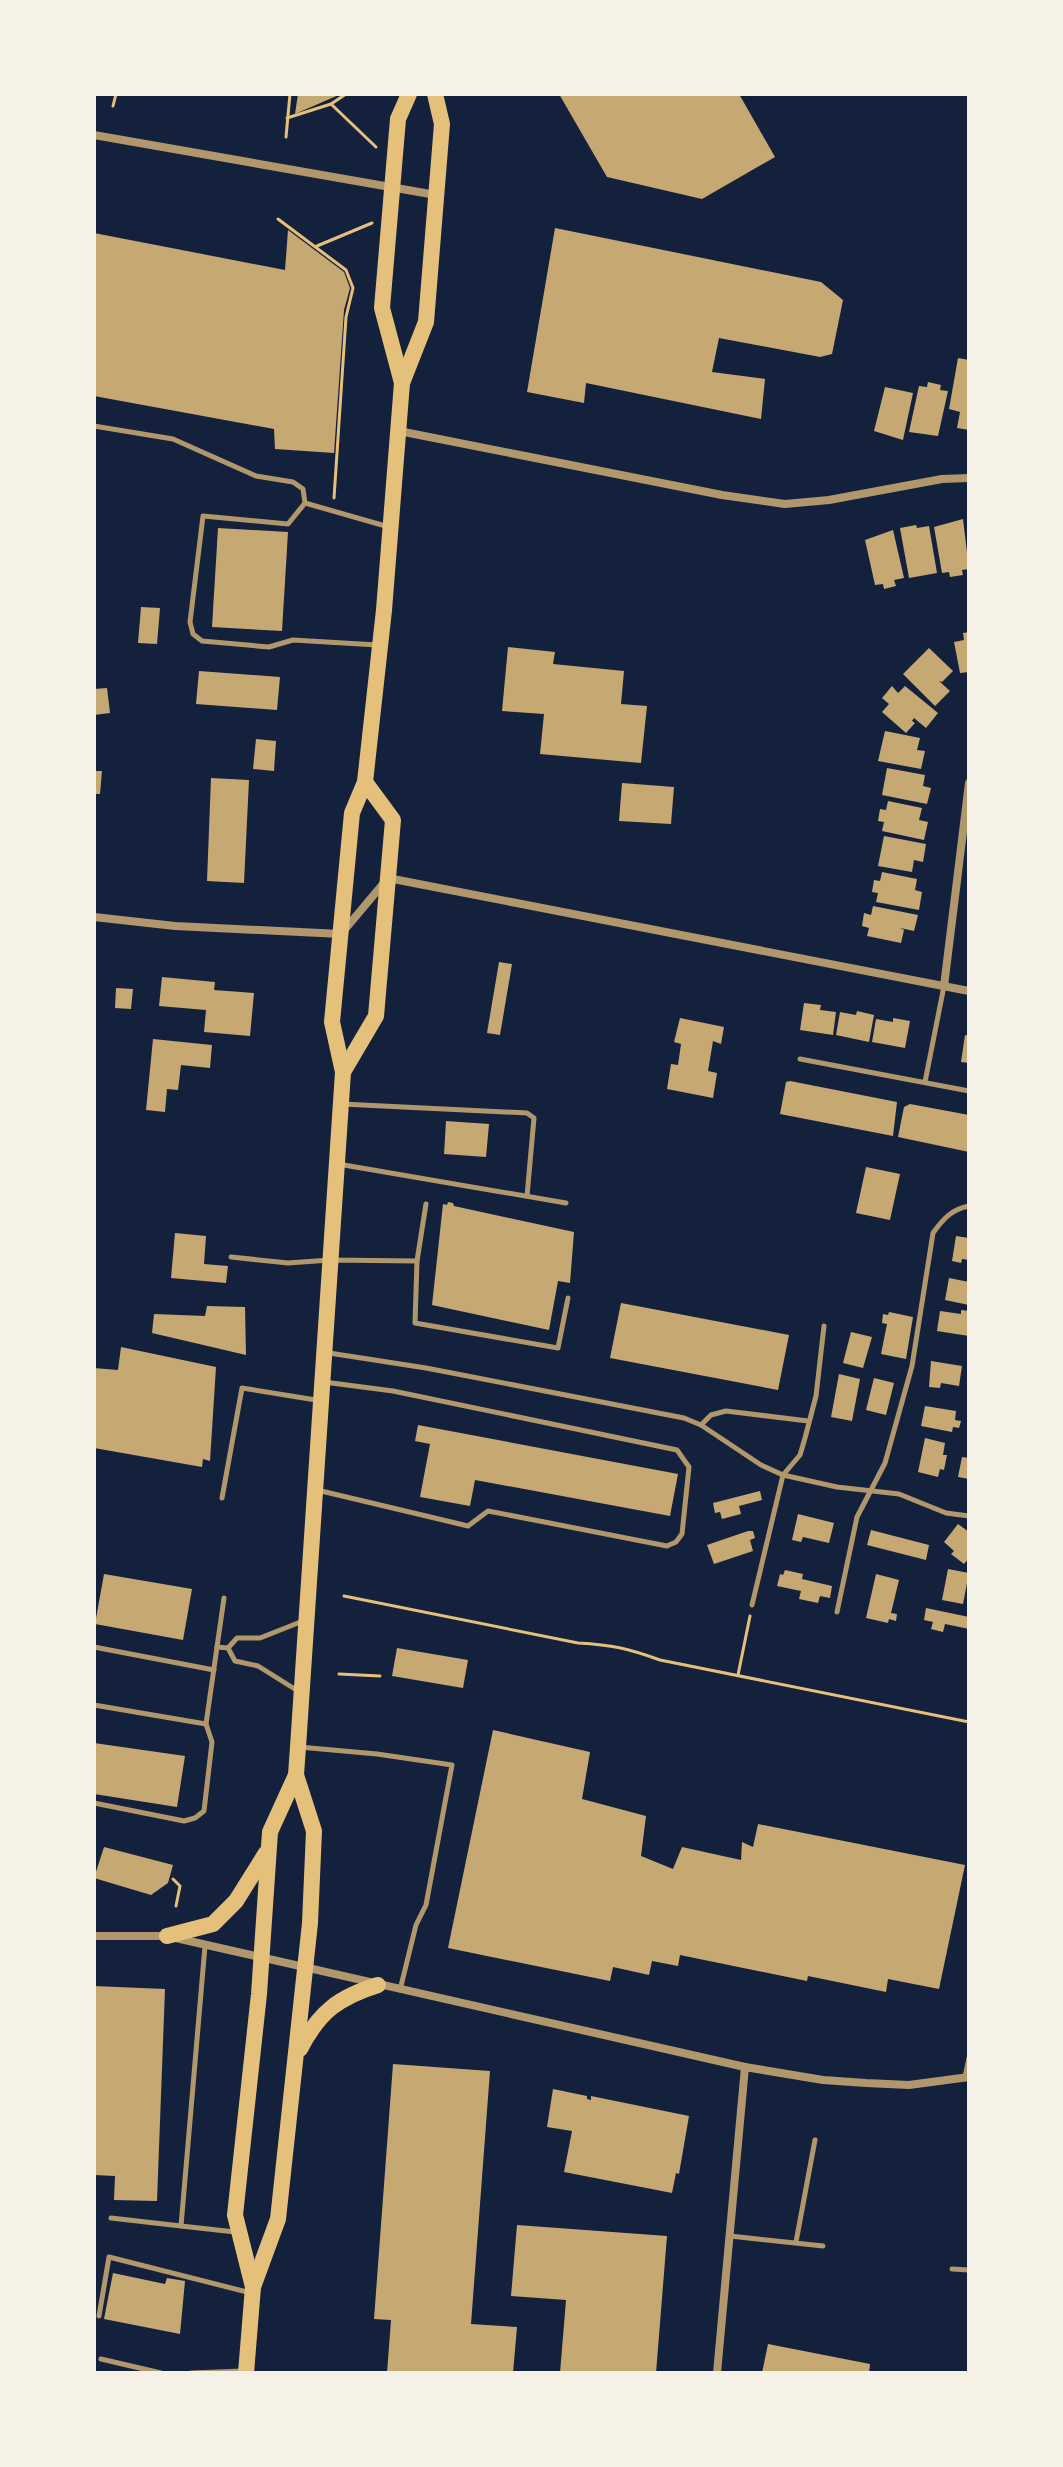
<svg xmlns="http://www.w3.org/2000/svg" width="1063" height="2467" font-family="Quicksand,sans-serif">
<rect width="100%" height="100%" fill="#14213d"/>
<g fill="#c6a872">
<path d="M298,94H341L295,114Z"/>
<path d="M559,94H739L775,157L702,199L607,177Z"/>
<path d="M555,228L821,282L843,300L832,354L820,357L719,338L712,372L765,379L761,419L586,383L584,403L527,392Z"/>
<path d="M288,230L344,272L350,288L344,310L334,453L275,449L274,429L94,396V233L285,270Z"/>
<path d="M958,358L969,360V430L957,428L960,412L949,409Z"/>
<path d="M928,382L941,385L940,390L948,391L938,436L909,432L919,386L927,387Z"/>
<path d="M885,387L913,393L903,440L874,431Z"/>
<path d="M963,519L969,569L962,570L963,575L950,577L949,572L942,573L934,527Z"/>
<path d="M916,525L917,528L929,526L937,573L909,578L900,528Z"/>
<path d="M218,528L288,532L282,631L212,627Z"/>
<path d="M893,530L904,578L894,580L896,586L884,589L883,584L875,585L865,540Z"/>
<path d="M141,607L160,608L157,644L138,643Z"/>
<path d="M969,632V672L960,673L954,642L964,640L963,633Z"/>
<path d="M508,647L555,652L553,664L624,671L621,704L647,706L641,763L540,754L544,714L502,711Z"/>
<path d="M929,648L953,671L942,682L939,681L950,691L935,706L903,674Z"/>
<path d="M199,671L280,677L277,710L196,704Z"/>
<path d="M892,686L898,693L905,686L938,713L926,728L914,718L912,721L915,723L906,733L882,712L889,704L882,698Z"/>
<path d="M107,688L110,713L94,715V689Z"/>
<path d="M885,731L920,738L917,750L925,751L921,769L878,761Z"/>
<path d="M256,739L276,741L274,771L253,769Z"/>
<path d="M887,768L925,775L923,786L931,788L927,804L882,795Z"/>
<path d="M94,771H102L100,794H94Z"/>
<path d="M211,778L249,780L244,883L207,881Z"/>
<path d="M622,783L674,787L671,824L619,821Z"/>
<path d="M888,801L922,808L919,820L928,822L924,840L882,831L884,822L878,821L880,809L886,810Z"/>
<path d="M884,836L926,844L923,862L914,860L912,872L878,866Z"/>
<path d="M882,872L917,879L915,890L922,892L919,910L876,902L878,893L872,892L874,880L880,881Z"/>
<path d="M873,906L918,915L914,931L900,928L904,930L901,943L867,936L869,928L862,926L864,913L871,915Z"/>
<path d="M499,962L512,964L500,1035L487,1033Z"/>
<path d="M162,977L215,982L214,990L254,993L250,1036L204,1032L206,1010L159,1006Z"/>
<path d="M116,988L133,989L131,1009L115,1008Z"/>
<path d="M804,1003L821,1005L820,1010L836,1012L833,1035L800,1030Z"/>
<path d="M857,1011L874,1015L869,1042L836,1035L840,1012L856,1015Z"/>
<path d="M680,1018L724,1027L721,1044L713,1041L708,1071L717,1073L713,1098L667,1089L671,1064L678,1065L681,1044L674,1042Z"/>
<path d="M893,1018L910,1021L905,1048L872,1042L876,1019L893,1022Z"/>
<path d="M965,1035L969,1036V1063L961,1062Z"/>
<path d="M153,1039L212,1045L210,1068L181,1065L178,1090L167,1089L165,1112L146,1110Z"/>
<path d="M790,1081L897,1102L893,1136L780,1114L786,1082Z"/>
<path d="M910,1104L969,1115V1152L898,1137L904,1107Z"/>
<path d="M446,1121L489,1124L486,1157L444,1154Z"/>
<path d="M866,1167L900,1174L890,1220L856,1213Z"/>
<path d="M448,1202L453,1203L454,1206L574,1232L570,1283L558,1281L549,1330L432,1305L443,1204L447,1205Z"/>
<path d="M175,1233L206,1236L204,1264L228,1266L226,1283L171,1278Z"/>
<path d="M956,1236L969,1238V1260L962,1259L961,1263L952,1261Z"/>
<path d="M949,1278L969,1282V1305L945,1300Z"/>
<path d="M621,1303L789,1335L778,1390L610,1358Z"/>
<path d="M207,1306L245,1307L246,1355L152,1333L154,1314L205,1316Z"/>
<path d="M961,1310L969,1311V1336L937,1331L940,1311L961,1314Z"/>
<path d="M889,1312L913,1317L906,1359L881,1354L887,1324L882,1323L883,1314L888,1315Z"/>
<path d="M851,1332L872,1337L863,1368L843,1363Z"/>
<path d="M121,1347L216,1367L210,1461L203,1459L202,1467L94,1448V1368L118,1370Z"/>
<path d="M931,1361L962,1366L959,1386L941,1383L940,1388L929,1387Z"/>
<path d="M839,1374L860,1379L852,1421L831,1417Z"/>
<path d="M874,1378L894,1383L886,1415L866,1410Z"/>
<path d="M925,1406L956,1411L955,1420L961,1421L959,1428L953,1427L952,1432L921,1426Z"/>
<path d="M418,1425L678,1474L670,1516L475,1480L470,1506L420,1497L430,1444L415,1441Z"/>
<path d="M925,1438L945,1443L943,1455H947L944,1470L940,1469L938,1477L918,1472Z"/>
<path d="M962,1457L969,1458V1479L958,1477Z"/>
<path d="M760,1491L762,1500L739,1506L741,1514L722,1519L720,1512L715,1513L713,1503Z"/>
<path d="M798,1514L834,1523L829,1543L803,1537L801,1542L792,1540Z"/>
<path d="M958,1524L969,1532V1558L964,1564L951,1554L954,1551L944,1542Z"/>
<path d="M871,1530L929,1545L926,1560L867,1545Z"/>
<path d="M748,1531H753L755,1538L750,1540L753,1551L714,1564L707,1545Z"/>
<path d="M948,1569L969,1573L963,1604L942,1600Z"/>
<path d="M785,1570L803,1574L802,1579L832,1586L830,1598L820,1596L818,1603L799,1599L801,1591L777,1586L780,1574L783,1575Z"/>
<path d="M104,1574L192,1589L183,1640L95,1624Z"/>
<path d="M876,1574L899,1580L891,1613L897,1614L896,1621L889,1619L888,1623L866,1618Z"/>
<path d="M926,1608L969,1617V1629L945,1624L943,1632L931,1629L933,1622L924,1620Z"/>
<path d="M397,1648L468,1660L463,1688L392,1676Z"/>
<path d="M493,1730L590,1752L582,1799L646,1816L641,1856L673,1869L682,1847L741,1860L742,1842L753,1847L758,1824L965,1865L939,1989L888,1979L886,1992L808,1976L807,1981L680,1955L678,1966L652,1961L649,1975L613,1967L610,1981L448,1948Z"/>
<path d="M94,1743L185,1756L177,1807L94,1794Z"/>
<path d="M104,1847L173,1865L168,1883L151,1895L94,1878Z"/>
<path d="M94,1986L165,1989L157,2201L114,2200L115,2176L94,2175Z"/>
<path d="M393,2064L490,2071L471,2324L517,2327L513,2373H387L391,2320L374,2319Z"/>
<path d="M553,2089L587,2096V2099L591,2100V2096L689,2116L679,2174L676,2173L672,2193L564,2172L572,2131L547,2127Z"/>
<path d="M517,2225L667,2236L656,2373H560L566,2300L511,2296Z"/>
<path d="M113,2273L165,2284L167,2278L185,2281L180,2334L104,2319Z"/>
<path d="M768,2344L870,2364L869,2373H762Z"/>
</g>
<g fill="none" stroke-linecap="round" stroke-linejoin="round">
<g stroke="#e5c07b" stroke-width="3">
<path d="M331,104L376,147"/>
<path d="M113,106L116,94"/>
<path d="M287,118L331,104L346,94"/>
<path d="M286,137L290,94"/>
<path d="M278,219L346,270L353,288L346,317L334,498"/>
<path d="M317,246L372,223"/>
<path d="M344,1596L578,1643C612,1645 627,1648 660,1660L969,1722"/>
<path d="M339,1674L380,1676"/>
<path d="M738,1675L750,1616"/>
<path d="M173,1879L180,1886L176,1906"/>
</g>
<g stroke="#b1986c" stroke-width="5">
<path d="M94,426L173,439L256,476L293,482L303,489L305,503L288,524L203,516L190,622L193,634L202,641L269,647L293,640L377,645"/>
<path d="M305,503L389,527"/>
<path d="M800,1059L969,1091"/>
<path d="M925,1082L944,986"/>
<path d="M342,1104L527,1113L534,1118L527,1196"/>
<path d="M338,1164L566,1203"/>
<path d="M231,1257L288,1263L330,1260L417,1261L415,1323L558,1348L568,1298"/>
<path d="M417,1261L426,1204"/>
<path d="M329,1353L426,1368L684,1418L701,1425L761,1465L783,1475L837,1487L899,1494L946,1513L969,1516"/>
<path d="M701,1425L711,1415L726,1411L808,1421"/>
<path d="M317,1490L468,1526L488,1511L667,1546L676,1542L682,1534L689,1467L677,1450L393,1391L324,1382"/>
<path d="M222,1498L242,1388L316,1400"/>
<path d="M224,1598L217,1647L228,1648L235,1661L258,1666L298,1691"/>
<path d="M752,1605L783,1475L800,1455L805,1438L816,1396L824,1326"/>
<path d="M837,1612L857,1517L885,1463L912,1366L933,1233C943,1219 952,1209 969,1206"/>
<path d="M94,1647L214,1670"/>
<path d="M228,1648L237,1638H260L303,1621"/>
<path d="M94,1705L206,1724"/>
<path d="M299,1747L377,1754L452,1765L426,1905L416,1925L400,1990"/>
<path d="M94,1803L184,1821L195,1818L204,1811L212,1742L206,1724L217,1647"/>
<path d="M205,1946L181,2226L235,2232"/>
<path d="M965,2077L969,2058"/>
<path d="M111,2218L181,2226"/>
<path d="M730,2236L823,2246"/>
<path d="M796,2242L815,2140"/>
<path d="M952,2269L969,2270"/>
<path d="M99,2316L109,2257L251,2293"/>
<path d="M101,2359L161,2373"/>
<path d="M191,2373L242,2371"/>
</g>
<g stroke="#b1986c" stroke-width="8">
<path d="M94,135L436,195"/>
<path d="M399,431L722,495L785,504L829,500L942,479L969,478"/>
<path d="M94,917L175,926L341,934L388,878L969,991"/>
<path d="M944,986L969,783"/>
<path d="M94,1936H167L745,2067L823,2080L866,2083L909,2085L969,2077"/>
<path d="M717,2373L745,2067"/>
</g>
<g stroke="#e5c07b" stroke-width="16">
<path d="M402,383L382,308L398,119L409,94"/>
<path d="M343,1072L376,1016L393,820L365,782"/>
<path d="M167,1936L213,1924L236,1901L266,1853"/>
<path d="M300,2049C319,2012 339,1997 378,1985"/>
<path d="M253,2287L278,2219L310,1923L314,1831L296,1775"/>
<path d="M246,2373L253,2287L235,2215L259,1994L270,1832L296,1775L298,1747L343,1072L332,1022L352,813L365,782L384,610L402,383L426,322L442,124L435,94"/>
</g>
</g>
<rect width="1063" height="2467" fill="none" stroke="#f6f1e7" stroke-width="192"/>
</svg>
